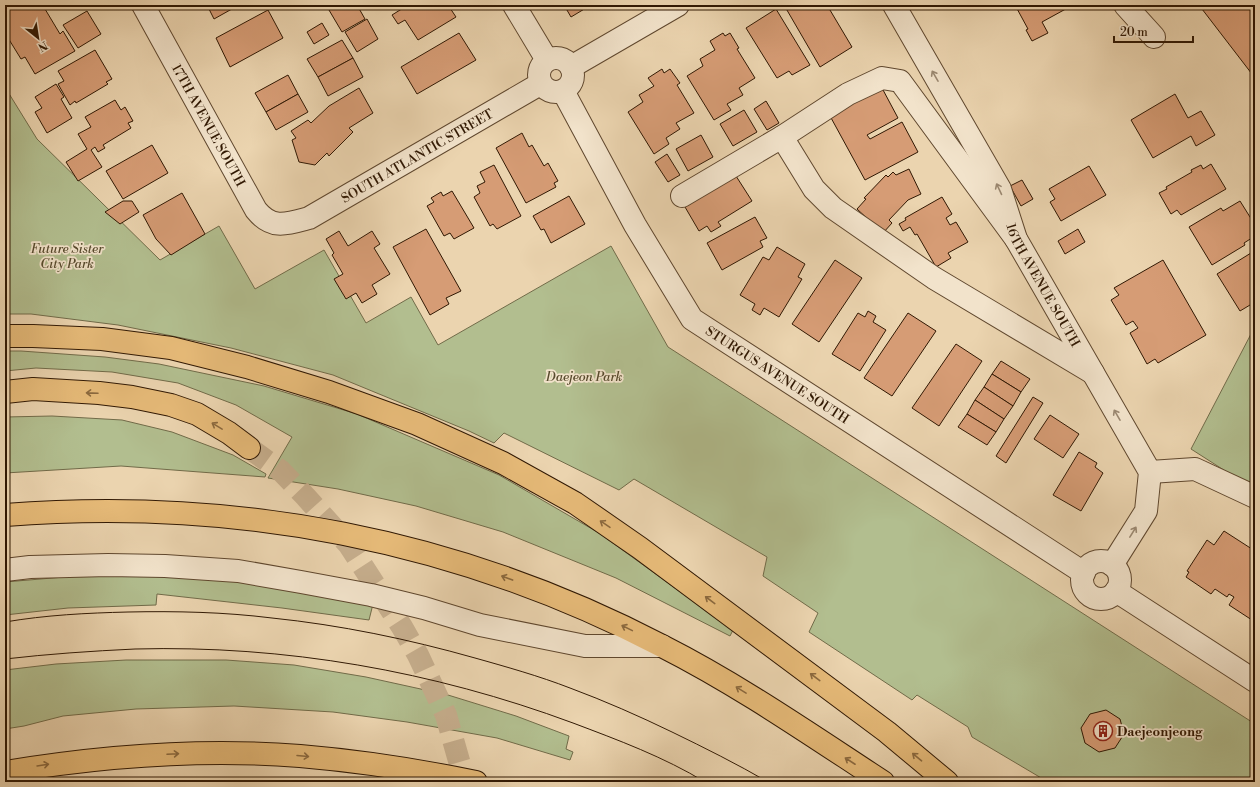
<svg xmlns="http://www.w3.org/2000/svg" width="1260" height="787" font-family="'Libre Bodoni',serif">
<rect width="100%" height="100%" fill="#ebd4af"/>
<filter id="stains"><feTurbulence type="fractalNoise" baseFrequency=".005" numOctaves="4"/><feColorMatrix values="0 0 0 0 .2 0 0 0 0 .09 0 0 0 0 .02 0 0 0 .5 -.17"/></filter>
<radialGradient id="worn" r=".72"><stop offset=".6" stop-color="#630" stop-opacity="0"/><stop offset="1" stop-color="#630" stop-opacity=".3"/></radialGradient>
<g fill="#b2be8f" stroke="#716b49">
<path d="M8,92L37,139L160,260L219,226L255,289L324,250L366,323L411,297L438,345L611,246L668,347L1255,724V782H1048L972,737L968,727L917,695L912,700L809,632L818,613L763,576L767,557L634,479L619,490L504,433L494,443L469,431L333,375L231,348L118,325L31,314H5V93Z"/>
<path d="M1255,332V490L1191,449L1251,334Z"/>
<path d="M5,351H21L105,357L159,364L264,386L357,414L499,475L599,533L733,630L730,636L616,578L503,532L416,506L338,489L268,478L292,437L236,405L178,383L112,372L36,368L5,371Z"/>
<path d="M52,416L122,420L172,432L233,455L266,474L265,477L121,466L5,473V417Z"/>
<path d="M88,575L184,576L270,585L373,604L369,620L282,608L157,594L156,605L68,608L5,615V582Z"/>
<path d="M126,660H226L294,665L366,677L448,695L516,716L569,736L566,749L573,752L570,760L497,738L407,722L333,712L234,706L136,709L63,716L24,726L5,729V670L56,664Z"/>
</g>
<g fill="#d69c75" stroke="#301803">
<path d="M5,5H45L47,7L45,9L60,34L63,31L75,51L35,74L25,57L21,59L5,33Z"/>
<path d="M207,5H239L214,19Z"/>
<path d="M326,5H357L365,19L342,32Z"/>
<path d="M408,5H448L456,17L418,40L405,20L398,24L392,15Z"/>
<path d="M564,5H591L571,17Z"/>
<path d="M784,5H827L852,47L820,67Z"/>
<path d="M1015,5H1073L1042,22L1048,33L1032,41L1026,30L1028,29Z"/>
<path d="M1207,5H1251L1255,10V78L1202,9Z"/>
<path d="M776,9L810,65L792,75L789,71L777,78L746,28Z"/>
<path d="M268,10L283,38L230,67L216,38Z"/>
<path d="M87,11L101,34L78,48L63,25Z"/>
<path d="M367,19L378,39L357,52L345,32Z"/>
<path d="M322,23L329,35L314,44L307,32Z"/>
<path d="M459,33L476,60L417,94L401,67Z"/>
<path d="M723,33L725,36L730,33L739,48L737,49L755,78L739,88L743,95L727,104L731,110L714,120L687,76L703,66L700,59L715,50L710,41Z"/>
<path d="M342,40L353,58L318,77L307,59Z"/>
<path d="M95,50L112,79L106,82L108,84L76,103L75,101L70,105L58,84L64,81L58,71Z"/>
<path d="M353,58L363,77L328,96L318,77Z"/>
<path d="M662,69L664,73L670,69L680,83L677,85L694,113L676,123L680,129L666,138L669,144L654,154L628,112L643,102L639,95L654,86L648,78Z"/>
<path d="M288,75L298,94L266,112L255,93Z"/>
<path d="M56,84L64,97L61,99L72,118L47,133L35,112L42,108L35,97Z"/>
<path d="M359,88L373,113L349,128L353,132L329,156L327,153L315,165L299,162L292,140L296,138L291,131L308,120L311,123L329,106Z"/>
<path d="M882,88L898,118L867,135L870,139L902,122L918,152L865,180L830,116Z"/>
<path d="M298,94L308,112L276,130L266,112Z"/>
<path d="M1175,94L1188,118L1201,111L1215,135L1196,146L1191,136L1153,158L1131,120Z"/>
<path d="M115,100L121,110L125,107L133,121L128,123L131,128L103,145L105,148L98,152L95,147L91,150L102,167L78,181L66,162L87,149L78,134L91,127L85,117Z"/>
<path d="M766,101L779,123L767,130L754,109Z"/>
<path d="M744,110L757,132L733,146L720,124Z"/>
<path d="M522,133L529,147L532,145L544,166L548,163L558,181L554,183L556,187L526,203L496,148Z"/>
<path d="M701,135L713,157L688,171L676,149Z"/>
<path d="M152,145L168,173L123,199L106,171Z"/>
<path d="M667,154L680,175L668,182L655,162Z"/>
<path d="M1211,164L1226,189L1181,215L1177,210L1171,214L1159,193L1167,189L1166,187L1192,172L1191,170L1201,165L1203,169Z"/>
<path d="M494,165L521,216L497,229L493,224L490,226L474,197L480,193L477,186L485,182L480,172Z"/>
<path d="M1089,166L1106,195L1061,221L1050,202L1055,199L1049,189Z"/>
<path d="M909,169L921,194L908,200L889,220L892,223L883,233L857,209L866,199L864,198L886,175L888,177L893,172L896,175Z"/>
<path d="M736,176L752,201L718,222L721,226L711,232L707,226L699,231L685,207Z"/>
<path d="M1022,180L1033,199L1021,206L1010,186Z"/>
<path d="M452,191L474,228L454,239L450,233L444,236L427,206L434,202L431,198L441,192L443,196Z"/>
<path d="M182,193L205,234L171,255L156,239L143,215Z"/>
<path d="M569,196L585,224L551,243L544,229L541,230L533,216Z"/>
<path d="M942,197L952,214L946,218L950,225L956,222L968,242L948,253L951,258L936,267L917,234L915,235L910,227L903,231L899,224L906,220L905,218Z"/>
<path d="M123,201H132L139,212L120,224L105,212Z"/>
<path d="M1240,201L1255,225V236L1244,243L1245,245L1212,265L1189,227L1221,208L1223,211Z"/>
<path d="M755,217L767,238L760,241L763,247L722,270L707,243Z"/>
<path d="M426,229L461,291L446,298L449,304L430,315L393,247Z"/>
<path d="M1078,229L1085,242L1065,254L1058,241Z"/>
<path d="M339,231L348,246L372,231L380,244L374,248L390,274L372,285L377,294L362,303L356,293L346,299L334,279L343,274L332,255L334,253L326,239Z"/>
<path d="M777,247L805,264L798,277L802,279L779,317L764,308L760,315L752,310L755,304L740,295L763,257L769,260Z"/>
<path d="M1251,253L1252,256L1255,254V302L1240,311L1217,274Z"/>
<path d="M835,260L862,278L819,342L792,324Z"/>
<path d="M1163,260L1206,335L1158,363L1155,359L1147,364L1130,333L1138,328L1133,321L1126,325L1111,300L1119,295L1114,288Z"/>
<path d="M868,311L876,316L873,322L886,330L860,371L832,354L858,313L865,317Z"/>
<path d="M908,313L936,331L892,396L864,378Z"/>
<path d="M956,344L982,361L939,426L912,408Z"/>
<path d="M1001,361L1030,379L1021,392L992,374Z"/>
<path d="M992,374L1021,392L1013,406L984,387Z"/>
<path d="M984,387L1013,406L1004,419L975,400Z"/>
<path d="M1033,397L1043,403L1006,463L996,456Z"/>
<path d="M975,400L1004,419L996,432L967,414Z"/>
<path d="M967,414L996,432L987,445L958,427Z"/>
<path d="M1050,415L1079,434L1063,458L1034,439Z"/>
<path d="M1079,452L1097,463L1095,467L1103,473L1081,511L1053,495Z"/>
<path d="M1224,531L1255,551V622L1229,605L1234,597L1229,594L1227,597L1215,589L1211,594L1186,577L1189,572L1187,571L1207,540L1214,545Z"/>
<path d="M1106,710L1120,719L1124,734L1115,748L1099,752L1085,743L1081,728L1090,714Z"/>
</g>
<g fill="none" stroke-linecap="round" stroke-linejoin="round">
<path stroke="#c6ae8d" stroke-width="22" stroke-dasharray="22 11" stroke-linecap="butt" d="M249,448L281,471L305,496L349,545L402,627L418,655L446,715L465,782"/>
<g stroke="#5f472e" stroke-width="24">
<g id="minor">
<path id="s1" d="M143,5L256,210C272,230 287,224 309,218L540,84"/>
<path d="M514,5L547,60"/>
<path id="s2" d="M894,5L1000,189L1016,239L1150,472L1146,511L1112,565"/>
<path d="M1125,5L1154,37"/>
<circle cx="556" cy="75" r="17"/>
<path d="M571,67L678,5"/>
<path id="s3" d="M563,91L635,225L692,319L1084,573"/>
<path d="M682,196L782,137"/>
<path d="M1016,239L900,81L882,78L848,94L782,137L814,189L833,208L934,278L1093,373"/>
<path d="M1150,472L1195,469L1255,497"/>
<circle cx="1101" cy="580" r="19"/>
<path d="M5,570L30,567L108,565L165,566L238,571L301,582L371,595L424,608L480,625L585,646H662"/>
<path d="M1116,591L1255,681"/>
</g>
</g>
<g stroke="#301803" stroke-width="24">
<g id="highway">
<path d="M5,336H33L102,339L171,348L247,367L329,392L417,424L503,463L575,503L640,548L887,732L947,782"/>
<path d="M5,392L33,389L99,393L132,397L171,405L197,414L229,433L249,448"/>
<path d="M5,515C235,497 457,539 662,646C739,685 811,735 883,782"/>
<path d="M5,772C102,756 201,748 300,756C359,761 418,770 476,782"/>
</g>
</g>
<use href="#minor" stroke="#f2e3cb" stroke-width="22"/>
<use href="#highway" stroke="#e6ba78" stroke-width="22"/>
<g stroke="#301803" stroke-width="1">
<path d="M5,622C46,615 87,613 128,612C176,611 224,612 272,618C340,625 408,639 475,658C507,667 539,676 570,688C605,701 639,716 672,732C705,748 737,764 768,782"/>
<path d="M5,659C48,654 92,651 135,649C285,645 433,671 573,723C618,740 664,757 705,782"/>
</g>
</g>
<defs><path id="oneway-shaft" d="M-6 0H5M1.5-3L5.5 0L1.5 3" fill="none" stroke-width="1.6" stroke-linecap="round" stroke-linejoin="round"/></defs>
<g stroke="#9b8871">
<use href="#oneway-shaft" transform="translate(935 76) rotate(-120)"/>
<use href="#oneway-shaft" transform="translate(999 189) rotate(-115)"/>
<use href="#oneway-shaft" transform="translate(1117 415) rotate(-120)"/>
<use href="#oneway-shaft" transform="translate(1133 532) rotate(-58)"/>
</g>
<g stroke="#8b693e">
<use href="#oneway-shaft" transform="translate(92 393) rotate(-178)"/>
<use href="#oneway-shaft" transform="translate(217 426) rotate(-149)"/>
<use href="#oneway-shaft" transform="translate(605 524) rotate(-146)"/>
<use href="#oneway-shaft" transform="translate(507 578) rotate(-160)"/>
<use href="#oneway-shaft" transform="translate(710 600) rotate(-143)"/>
<use href="#oneway-shaft" transform="translate(627 628) rotate(-154)"/>
<use href="#oneway-shaft" transform="translate(815 677) rotate(-143)"/>
<use href="#oneway-shaft" transform="translate(741 690) rotate(-148)"/>
<use href="#oneway-shaft" transform="translate(173 754) rotate(-3)"/>
<use href="#oneway-shaft" transform="translate(303 756) rotate(5)"/>
<use href="#oneway-shaft" transform="translate(917 757) rotate(-140)"/>
<use href="#oneway-shaft" transform="translate(850 761) rotate(-147)"/>
<use href="#oneway-shaft" transform="translate(43 765) rotate(-9)"/>
</g>
<defs>
<g id="building-ring" transform="scale(1)"><circle r="9.5" fill="#f2e3cb" stroke="#8f2418" stroke-width="1.5"/><path d="M-4-6H4V6H1V3H-1V6H-4ZM-2.5-4.3h1.7v1.8h-1.7ZM.8-4.3h1.7v1.8H.8ZM-2.5-1h1.7V.8h-1.7ZM.8-1h1.7V.8H.8Z" fill="#8f2418"/></g>
</defs>
<g fill-rule="evenodd">
<use href="#building-ring" x="1103" y="731"/>
</g>
<g text-anchor="middle" stroke-width="3.5" stroke-linejoin="round" paint-order="stroke">
<g font-size="13" fill="#301803" stroke="#f2e3cb">
<text dy="5" stroke="none"><textPath href="#s1" startOffset="137">17TH AVENUE SOUTH</textPath></text>
<text dy="5" stroke="none"><textPath href="#s1" startOffset="417">SOUTH ATLANTIC STREET</textPath></text>
<text dy="5" stroke="none"><textPath href="#s2" startOffset="318">16TH AVENUE SOUTH</textPath></text>
<text dy="5" stroke="none"><textPath href="#s3" startOffset="364">STURGUS AVENUE SOUTH</textPath></text>
</g>
<g font-size="13" font-style="italic" fill="#574a2d" stroke="#f2e3cb">
<text x="67" y="253">Future Sister<tspan x="67" dy="15">City Park</tspan></text>
<text x="584" y="381">Daejeon Park</text>
</g>
<g font-size="13" font-weight="bold" fill="#301803" stroke="#f2e3cb" text-anchor="start">
<text x="1117" y="736">Daejeonjeong</text>
</g>
</g>
<rect width="1260" height="787" fill="none" stroke="#ebd4af" stroke-width="20"/>
<rect x="6" y="6" width="1248" height="775" fill="none" stroke="#301803" stroke-width="2"/>
<rect x="10" y="10" width="1240" height="767" fill="none" stroke="#301803"/>
<g transform="translate(38 38) rotate(150)" stroke="#f2e3cb" stroke-width="3" paint-order="stroke">
<path d="M0-3L7 15L0 10L-7 15Z" fill="#301803"/>
<text y="-6" font-size="11" font-weight="bold" text-anchor="middle" fill="#301803">N</text>
</g>
<path d="M1114 36v6h79v-6" fill="none" stroke="#301803" stroke-width="2"/>
<text x="1120" y="36" font-size="12" fill="#301803" stroke="#f2e3cb" stroke-width="3" paint-order="stroke">20 m</text>
<rect width="100%" height="100%" filter="url(#stains)"/>
<rect width="100%" height="100%" fill="url(#worn)"/>
</svg>
